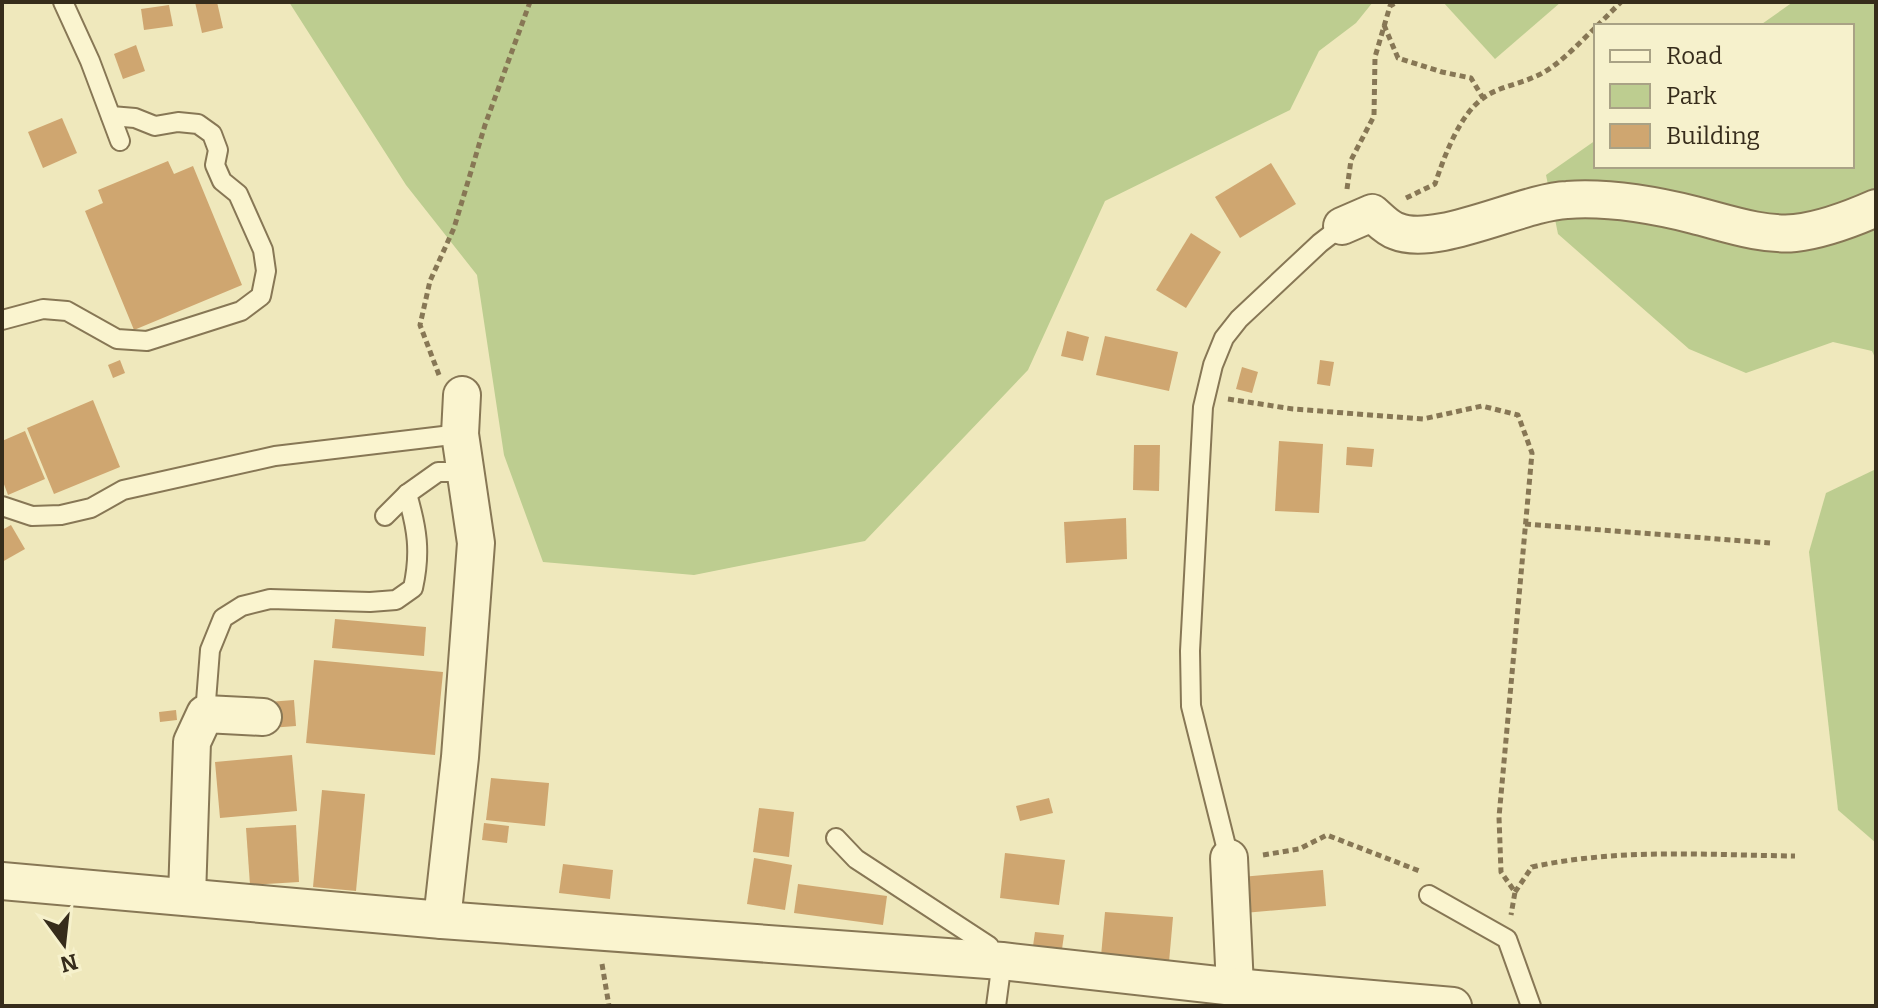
<svg xmlns="http://www.w3.org/2000/svg" width="1878" height="1008" font-family="Bitter,serif">
<rect width="100%" height="100%" fill="#efe8bc"/>
<g fill="#bdcd90">
<path d="M289,2H1373L1356,23L1319,51L1290,110L1105,201L1028,370L865,541L694,575L543,562L504,455L477,275L406,185Z"/>
<path d="M1443,2H1561L1495,59Z"/>
<path d="M1793,2H1876V360L1872,351L1833,342L1746,373L1689,349L1558,234L1546,175L1596,140V166H1852V26H1759Z"/>
<path d="M1876,469V843L1838,810L1809,552L1826,493Z"/>
</g>
<g fill="#cfa670">
<path d="M195,2H217L223,28L202,33Z"/>
<path d="M169,5L173,26L144,30L141,9Z"/>
<path d="M136,45L145,71L123,79L114,54Z"/>
<path d="M62,118L77,153L43,168L28,132Z"/>
<path d="M168,161L174,174L193,166L242,285L134,330L85,211L103,203L98,190Z"/>
<path d="M1271,163L1296,204L1240,238L1215,197Z"/>
<path d="M1191,233L1221,252L1186,308L1156,290Z"/>
<path d="M1067,331L1089,337L1083,361L1061,356Z"/>
<path d="M1105,336L1178,352L1169,391L1096,375Z"/>
<path d="M120,360L125,373L113,378L108,365Z"/>
<path d="M1320,360L1334,362L1330,386L1317,384Z"/>
<path d="M1242,367L1258,372L1252,393L1236,389Z"/>
<path d="M93,400L120,467L54,494L27,428Z"/>
<path d="M25,431L45,479L8,495L2,479V441Z"/>
<path d="M1279,441L1323,444L1319,513L1275,511Z"/>
<path d="M1134,445H1160L1159,491L1133,490Z"/>
<path d="M1347,447L1374,449L1372,467L1346,465Z"/>
<path d="M1126,518L1127,559L1066,563L1064,522Z"/>
<path d="M11,525L25,549L2,562V530Z"/>
<path d="M335,619L426,627L424,656L332,648Z"/>
<path d="M314,660L443,672L435,755L306,743Z"/>
<path d="M294,700L296,726L270,728L268,702Z"/>
<path d="M176,710L177,720L160,722L159,712Z"/>
<path d="M292,755L297,811L220,818L215,762Z"/>
<path d="M491,778L549,783L545,826L486,820Z"/>
<path d="M322,790L365,794L356,891L313,887Z"/>
<path d="M1049,798L1053,813L1020,821L1016,806Z"/>
<path d="M759,808L794,812L789,857L753,852Z"/>
<path d="M484,823L509,826L507,843L482,840Z"/>
<path d="M296,825L299,882L250,885L246,828Z"/>
<path d="M1005,853L1065,860L1059,905L1000,898Z"/>
<path d="M754,858L792,865L785,910L747,904Z"/>
<path d="M563,864L613,870L610,899L559,893Z"/>
<path d="M1323,870L1326,906L1244,913L1241,877Z"/>
<path d="M798,884L887,896L883,925L794,913Z"/>
<path d="M1105,912L1173,917L1169,962L1101,956Z"/>
<path d="M1035,932L1064,935L1061,956L1032,953Z"/>
</g>
<g fill="none" stroke-linecap="round" stroke-linejoin="round">
<g stroke="#877755" stroke-width="22">
<g id="lane">
<path d="M63,2L90,61L120,141"/>
<path d="M2,320L43,309L67,311L117,339L147,341L241,311L261,296L266,271L263,250L238,194L222,181L215,165L218,150L212,134L198,124L178,122L155,126L135,118L111,116"/>
<path d="M2,506L32,516L61,515L91,508L123,490L275,456L460,434"/>
<path d="M385,516L407,494L438,472H464"/>
<path d="M205,714L210,650L223,618L242,606L270,599L370,602L396,600L413,588C421,552 417,528 407,494"/>
<path d="M836,838L856,859L989,946L993,959"/>
<path d="M1229,858L1191,706L1190,651L1203,407L1213,365L1224,338L1239,319L1320,243L1342,226"/>
<path d="M1429,895L1507,939L1531,1006"/>
<path d="M996,1006L1002,961"/>
</g>
</g>
<g stroke="#877755" stroke-width="40">
<g id="street">
<path d="M1342,226L1372,213C1379,219 1387,228 1396,231C1436,248 1522,202 1567,200C1608,197 1654,205 1694,215C1726,223 1762,236 1795,233C1822,230 1851,219 1876,208"/>
<path d="M1229,858L1235,987"/>
<path d="M2,881L442,920L1002,961L1235,987L1453,1006"/>
<path d="M187,897L192,742L205,714L263,717"/>
<path d="M442,920L460,757L476,543L460,434L462,395"/>
</g>
</g>
<g stroke="#877755" stroke-width="5" stroke-dasharray="6 4" stroke-linecap="butt">
<path d="M1384,25L1398,58L1442,72L1471,78L1483,98"/>
<path d="M1597,26L1621,2"/>
<path d="M1347,189L1351,160L1374,116L1375,57L1390,6L1397,2"/>
<path d="M1406,198L1435,184C1444,157 1459,116 1482,99C1497,87 1517,85 1534,77C1557,68 1578,44 1596,27"/>
<path d="M439,375L420,325L430,281L454,228L485,125L530,2"/>
<path d="M1228,399L1293,409L1423,419L1482,406L1518,415L1532,453L1499,817L1501,872L1515,892L1511,915"/>
<path d="M1525,524L1770,543"/>
<path d="M1263,855L1299,849L1327,835L1422,872"/>
<path d="M1515,892L1532,867C1618,848 1707,855 1795,856"/>
<path d="M602,964L609,1006"/>
</g>
<use href="#lane" stroke="#faf4cf" stroke-width="18"/>
<use href="#street" stroke="#faf4cf" stroke-width="36"/>
</g>
<rect width="1878" height="1008" fill="none" stroke="#362c1b" stroke-width="8"/>
<rect x="1594" y="24" width="260" height="144" fill="#f6f1cc" stroke="#a9a285" stroke-width="2"/>
<rect x="1610" y="50" width="40" height="12" fill="#faf4cf" stroke="#a9a285" stroke-width="2"/>
<text x="1666" y="64" font-size="24" fill="#362c1b">Road</text>
<rect x="1610" y="84" width="40" height="24" fill="#bdcd90" stroke="#a9a285" stroke-width="2"/>
<text x="1666" y="104" font-size="24" fill="#362c1b">Park</text>
<rect x="1610" y="124" width="40" height="24" fill="#cfa670" stroke="#a9a285" stroke-width="2"/>
<text x="1666" y="144" font-size="24" fill="#362c1b">Building</text>
<g transform="translate(64 944) rotate(165)" stroke="#f6f1cc" stroke-width="6" paint-order="stroke">
<path d="M0-6L14 30L0 20L-14 30Z" fill="#362c1b"/>
<text y="-12" font-size="22" font-weight="bold" text-anchor="middle" fill="#362c1b">N</text>
</g>
</svg>
